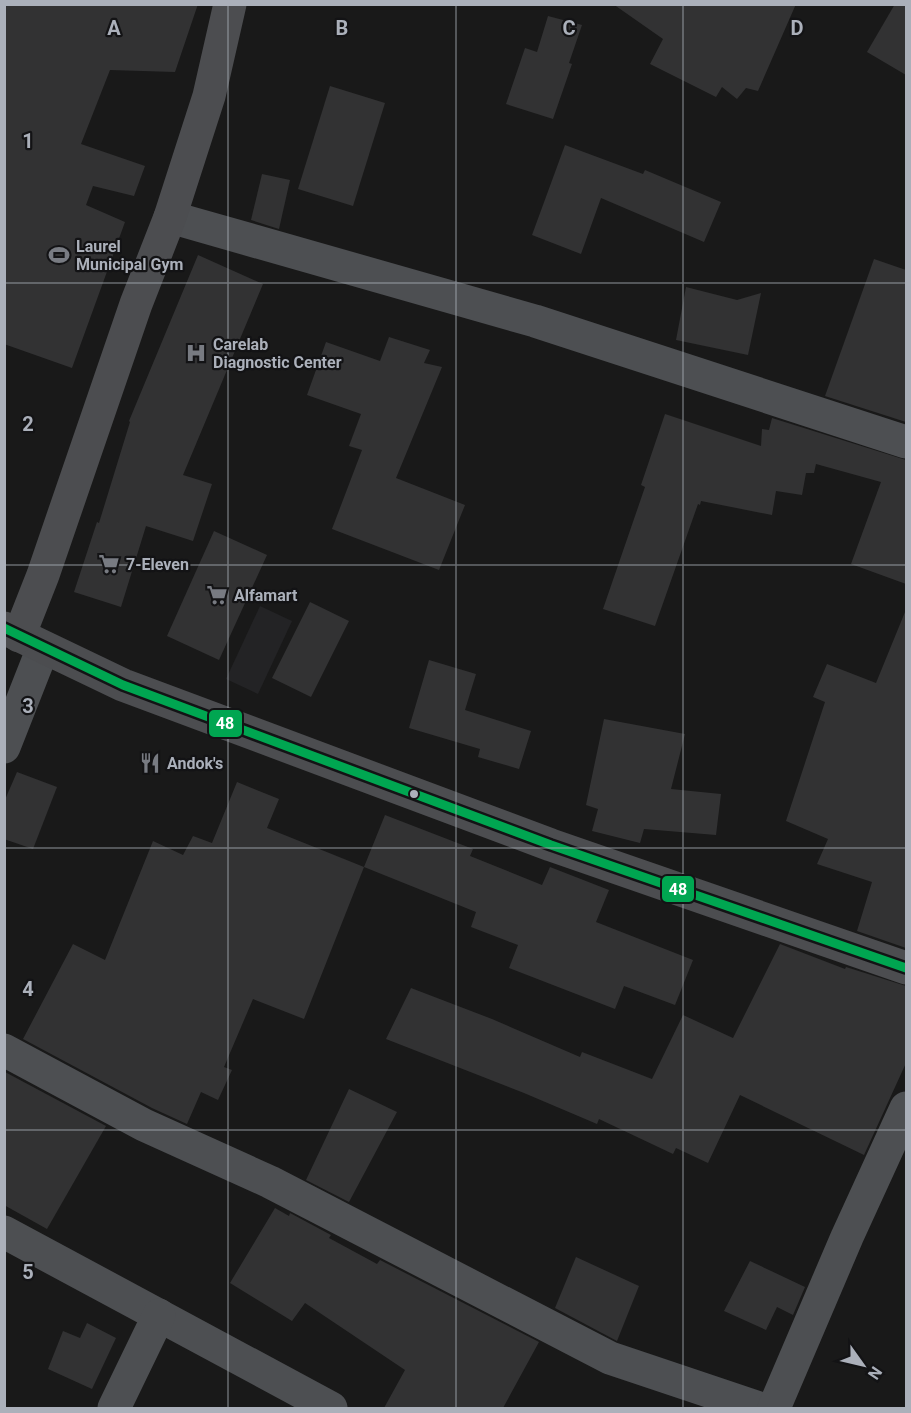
<svg xmlns="http://www.w3.org/2000/svg" width="911" height="1413" font-family="Roboto,sans-serif">
<rect width="100%" height="100%" fill="#191919"/>
<path fill="#232325" d="M260,606L292,621L258,694L226,679Z"/>
<g fill="#323233">
<path d="M4,4H198L175,72L110,70L81,144L145,166L134,196L93,186L86,205L125,222L72,368L4,344Z"/>
<path d="M613,4H796L758,91L746,88L737,99L722,87L716,97L650,64L663,39Z"/>
<path d="M895,4H906V75L867,52Z"/>
<path d="M548,16L582,25L569,63L572,64L553,119L506,104L525,48L537,52Z"/>
<path d="M330,86L385,103L353,206L298,189Z"/>
<path d="M565,145L643,174L645,170L721,202L704,242L601,198L581,254L532,235Z"/>
<path d="M262,174L290,180L279,229L251,220Z"/>
<path d="M198,255L263,284L183,475L212,484L193,541L146,526L121,607L74,592L97,522L99,523L130,422L129,421Z"/>
<path d="M874,259L906,270V422L825,396Z"/>
<path d="M686,287L737,300L761,293L748,355L676,340Z"/>
<path d="M389,337L430,350L424,363L442,367L396,478L465,505L439,570L332,529L362,450L349,446L361,414L307,395L326,342L380,361Z"/>
<path d="M665,414L761,446L762,429L769,430L772,418L906,460V584L851,564L881,482L816,464L814,473H806L802,495L776,491L772,515L701,501L700,505L698,504L655,626L603,609L645,487L641,485Z"/>
<path d="M214,531L267,555L219,660L167,636Z"/>
<path d="M310,602L349,621L311,697L272,678Z"/>
<path d="M905,612H906V948L857,931L872,882L817,864L828,839L786,821L825,702L813,697L827,664L876,683Z"/>
<path d="M429,660L476,674L465,710L531,731L519,769L478,757L480,749L409,728Z"/>
<path d="M604,719L685,734L671,789L721,794L716,835L644,829L640,843L592,831L598,809L586,805Z"/>
<path d="M17,772L57,787L33,849L4,839V802Z"/>
<path d="M237,782L279,799L267,828L364,867L304,1019L253,999L224,1067L232,1070L218,1100L201,1092L187,1124L152,1108L23,1039L73,944L105,960L153,841L183,855L193,836L212,843Z"/>
<path d="M385,815L473,849L470,856L542,885L550,867L609,890L596,922L693,960L675,1005L624,986L615,1009L509,968L518,945L471,927L476,912L364,867Z"/>
<path d="M780,944L845,969L846,967L906,986V1063L864,1155L740,1095L708,1163L676,1148L673,1154L599,1119L597,1124L524,1093L386,1039L411,988L492,1019L580,1057L582,1052L652,1079L683,1015L733,1038Z"/>
<path d="M5,1072L106,1126L47,1229L4,1205Z"/>
<path d="M349,1089L397,1112L349,1202L306,1180Z"/>
<path d="M275,1208L289,1216L290,1213L331,1235L329,1238L377,1264L380,1260L539,1342L503,1408H384L405,1370L305,1303L292,1321L230,1283Z"/>
<path d="M576,1257L639,1286L617,1341L555,1308Z"/>
<path d="M750,1261L805,1287L793,1315L777,1307L766,1330L724,1311Z"/>
<path d="M87,1323L116,1338L92,1389L48,1369L63,1331L80,1338Z"/>
</g>
<g fill="none" stroke-linecap="round" stroke-linejoin="round">
<g stroke="#4d4f52" stroke-width="33">
<path d="M170,217L535,321L906,442"/>
<path d="M4,747L43,648"/>
<path d="M4,1050L144,1125L270,1182L610,1358L759,1408"/>
<path d="M4,1232L331,1408"/>
<path d="M114,1408L159,1315"/>
<path d="M774,1408L847,1237L906,1108"/>
</g>
<g stroke="#4c4d50" stroke-width="33">
<path d="M4,628L123,685L551,845L906,968"/>
<path d="M19,636L43,575L136,304L170,217L209,96L230,4"/>
</g>
<g stroke="#131315" stroke-width="14">
<path id="bus-1" d="M4,628L123,685L551,845L906,968"/>
</g>
<use href="#bus-1" stroke="#00a651" stroke-width="9"/>
</g>
<path fill="none" stroke="#abb0ba" stroke-width="1.5" stroke-opacity="0.55" d="M228,4V1408M456,4V1408M683,4V1408M4,283H906M4,565H906M4,848H906M4,1130H906"/>
<defs>
<g id="stadium-bare" transform="scale(1.62)"><path d="M0-5a6.5 5 0 1 0 0 10a6.5 5 0 1 0 0-10ZM-3.5-1.8h7v3.6h-7Z" fill="#787b82" stroke="#131315" stroke-width="2.5" paint-order="stroke"/></g>
<g id="hospital-bare" transform="scale(1.62)"><path d="M-5-5h3v3.5h4V-5h3V5h-3V1.5h-4V5h-3Z" fill="#787b82" stroke="#131315" stroke-width="2.5" paint-order="stroke"/></g>
<g id="supermarket-bare" transform="scale(1.62)"><path d="M-6-5.5h2.5l.6 2H6L4.5 2H-2.5L-4.4-4H-6ZM-1.5 3.2a1.3 1.3 0 1 0 .1 0ZM3 3.2a1.3 1.3 0 1 0 .1 0Z" fill="#787b82" stroke="#131315" stroke-width="2.5" paint-order="stroke"/></g>
<g id="restaurant-bare" transform="scale(1.62)"><path d="M-5-6h1v4h1v-4h1v4h1v-4h1v5L-1.5 .5V6h-2V.5L-5-1ZM5-6V6H3V1.5H1.5Q1.5-4 5-6Z" fill="#787b82" stroke="#131315" stroke-width="2.5" paint-order="stroke"/></g>
</defs>
<g fill-rule="evenodd">
<use href="#stadium-bare" x="59" y="255"/>
<use href="#hospital-bare" x="196" y="353"/>
<use href="#supermarket-bare" x="109" y="564"/>
<use href="#supermarket-bare" x="217" y="595"/>
<use href="#restaurant-bare" x="150" y="763"/>
</g>
<circle fill="#abb0ba" stroke="#131315" stroke-width="2" cx="414" cy="794" r="5"/>
<g text-anchor="middle" stroke-width="4.5" stroke-linejoin="round" paint-order="stroke">
<g font-size="16" font-weight="bold" fill="#abb0ba" stroke="#131315" text-anchor="start">
<text x="76" y="252">Laurel<tspan x="76" dy="18">Municipal Gym</tspan></text>
<text x="213" y="350">Carelab<tspan x="213" dy="18">Diagnostic Center</tspan></text>
<text x="126" y="570">7-Eleven</text>
<text x="234" y="601">Alfamart</text>
<text x="167" y="769">Andok's</text>
</g>
</g>
<g font-size="20" text-anchor="middle" font-weight="bold" fill="#abb0ba" stroke="#131315" stroke-width="4.5" stroke-linejoin="round" paint-order="stroke">
<text x="114" y="35">A</text>
<text x="342" y="35">B</text>
<text x="569" y="35">C</text>
<text x="797" y="35">D</text>
<text x="28" y="148">1</text>
<text x="28" y="431">2</text>
<text x="28" y="713">3</text>
<text x="28" y="996">4</text>
<text x="28" y="1279">5</text>
</g>
<g stroke="#131315" stroke-width="2">
<rect x="208" y="709" width="35" height="29" rx="6" fill="#00a651"/>
<rect x="661" y="875" width="34" height="28" rx="6" fill="#00a651"/>
</g>
<g font-size="16" text-anchor="middle" font-weight="bold" fill="#fff">
<text x="225" y="729">48</text>
<text x="678" y="895">48</text>
</g>
<rect width="911" height="1413" fill="none" stroke="#abb0ba" stroke-width="12"/>
<g transform="translate(863 1365) rotate(124)" stroke="#131315" stroke-width="4.5" paint-order="stroke">
<path d="M0-4.5L10 22L0 15L-10 22Z" fill="#abb0ba"/>
<text y="-9" font-size="16" font-weight="bold" text-anchor="middle" fill="#abb0ba">N</text>
</g>
</svg>
